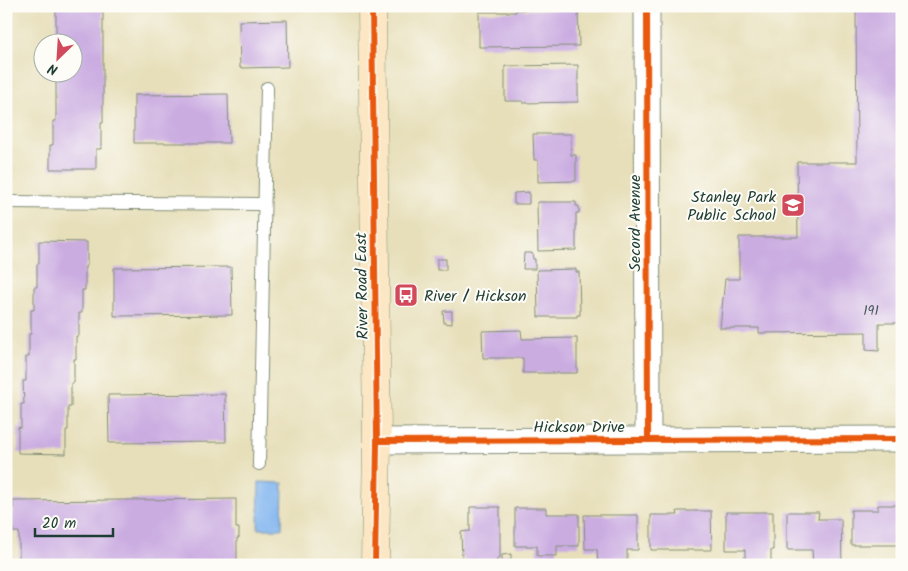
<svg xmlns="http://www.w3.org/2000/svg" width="908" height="571" font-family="Kalam,sans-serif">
<rect width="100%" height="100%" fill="#fdfcf7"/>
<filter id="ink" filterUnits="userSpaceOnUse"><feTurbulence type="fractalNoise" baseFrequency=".02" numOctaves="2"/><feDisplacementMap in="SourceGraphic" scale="10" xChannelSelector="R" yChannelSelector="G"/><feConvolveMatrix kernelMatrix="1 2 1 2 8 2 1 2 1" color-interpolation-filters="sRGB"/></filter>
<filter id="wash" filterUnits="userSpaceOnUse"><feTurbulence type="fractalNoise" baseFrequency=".0096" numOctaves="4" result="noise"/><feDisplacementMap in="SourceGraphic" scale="20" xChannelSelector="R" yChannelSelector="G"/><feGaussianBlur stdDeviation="1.12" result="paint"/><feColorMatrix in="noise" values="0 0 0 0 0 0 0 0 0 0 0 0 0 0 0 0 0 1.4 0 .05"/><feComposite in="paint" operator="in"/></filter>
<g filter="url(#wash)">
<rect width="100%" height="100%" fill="#e7dfba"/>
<path fill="#82b5ef" stroke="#507992" d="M259,482L283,483L282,529H258Z"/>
<g id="blocks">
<g fill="#caace1">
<path d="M56,6H103V123H101V149H96V169H50V145H53V121H56V72H72V42H56Z"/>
<path d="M837,6H902V323H879V351L866,350V332L759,333V328H720L725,279H739V237H798L797,162H857L856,10L837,11Z"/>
<path d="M578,9L579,46L479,47V12H516V10Z"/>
<path d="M287,20L288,67L240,68L239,21Z"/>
<path d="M578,65V102L523,103V101H505V66Z"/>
<path d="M228,94L229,143H134V95Z"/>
<path d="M533,134H571V155H576V181L538,182V160H534Z"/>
<path d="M529,192V204H514V193Z"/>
<path d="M537,202H576V206H579V213H576V250L538,251Z"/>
<path d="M39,241L87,242V266H85V290H82V313H79V336H76V359H74V383H71V407H68V430H66V454L18,453V427L21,428V404H24L23,381H26V357H29V334H31V310H34V287H37V264H39Z"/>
<path d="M524,253H532L533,259H535V269H523Z"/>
<rect x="437" y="259" width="9" height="11"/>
<path d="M231,267L232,315L114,316V268Z"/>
<path d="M576,269V272H579L580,315H577V317H538L537,270Z"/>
<path d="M443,311H452V324L444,323Z"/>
<path d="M521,330L522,339L577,338V373H523V358H483L482,331Z"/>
<path d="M225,394L226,442L109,443L108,395Z"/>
<path d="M236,499V528H239V538H237V562H230V565H19V532H13V501Z"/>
<path d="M878,505H902V545H851V510H878Z"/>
<path d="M470,507H500V558H497V565H464V558H462L461,532L470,531Z"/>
<path d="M515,508H546V514H579V546H557V556H537V546H515Z"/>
<path d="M677,511H711L712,550H651V515H678Z"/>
<path d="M726,512H773V550H771V562H745V550H726Z"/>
<path d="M787,512H819L818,519H841L842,565H813L812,550H787Z"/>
<path d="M584,515H638V550H627V565H598L597,549H585Z"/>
<path d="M511,554V565H502V555Z"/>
</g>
</g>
</g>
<g filter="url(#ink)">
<use href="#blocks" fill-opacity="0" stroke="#838e77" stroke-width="1"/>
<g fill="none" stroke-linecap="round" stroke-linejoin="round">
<g stroke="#838e77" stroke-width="14">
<g id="lane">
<path d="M6,202L264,204"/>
<path d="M259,464L267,88"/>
</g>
</g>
<g stroke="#838e77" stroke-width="27">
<g id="street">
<path d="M647,6L648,440"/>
<path d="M377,441L902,439"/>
</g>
</g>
<g stroke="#838e77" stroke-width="29">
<path id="secondary" d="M372,6L377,441L375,565"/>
</g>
<use href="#lane" stroke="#fff" stroke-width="12"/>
<use href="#street" stroke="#fff" stroke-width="25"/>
<use href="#secondary" stroke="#fbe7c3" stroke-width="28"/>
<g stroke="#fdfcf7" stroke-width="9">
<g id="cycleway">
<path d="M372,6L377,441L375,565"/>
<path d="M647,6L648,440"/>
<path d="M377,441L902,439"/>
</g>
</g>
<use href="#cycleway" stroke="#e8590c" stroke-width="6"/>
</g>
</g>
<defs>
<g id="school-square" transform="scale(1.25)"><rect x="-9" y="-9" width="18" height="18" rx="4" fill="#d1495b" stroke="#fdfcf7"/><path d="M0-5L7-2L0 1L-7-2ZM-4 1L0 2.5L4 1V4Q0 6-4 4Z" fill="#fff"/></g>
<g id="bus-square" transform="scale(1.25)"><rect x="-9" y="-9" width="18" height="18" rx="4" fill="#d1495b" stroke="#fdfcf7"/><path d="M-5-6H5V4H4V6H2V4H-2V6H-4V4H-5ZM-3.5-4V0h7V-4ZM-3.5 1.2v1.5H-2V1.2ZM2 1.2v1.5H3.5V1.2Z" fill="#fff"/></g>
</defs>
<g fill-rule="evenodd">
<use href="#school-square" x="793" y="205"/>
<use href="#bus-square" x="406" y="295"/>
</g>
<g text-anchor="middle" stroke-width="4" stroke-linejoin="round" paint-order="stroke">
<g font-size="14" fill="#4a595f">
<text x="871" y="315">191</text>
</g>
<g font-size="16" fill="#1f3d34" stroke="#fdfcf7" text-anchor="end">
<text x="776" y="202">Stanley Park<tspan x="776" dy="18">Public School</tspan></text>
<text x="424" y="301" text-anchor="start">River / Hickson</text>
</g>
<g font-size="16" fill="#1f3d34" stroke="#fdfcf7">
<text transform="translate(634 223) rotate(-90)" y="6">Secord Avenue</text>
<text transform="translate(361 286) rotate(-91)" y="6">River Road East</text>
<text x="579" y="432">Hickson Drive</text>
</g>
</g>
<rect width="908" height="571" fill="none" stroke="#fdfcf7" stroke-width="25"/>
<g transform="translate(58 58) rotate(205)"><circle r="24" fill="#fdfcf7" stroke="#a4b0a9"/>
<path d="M0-4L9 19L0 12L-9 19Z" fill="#d1495b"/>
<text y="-8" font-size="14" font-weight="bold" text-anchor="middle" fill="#1f3d34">N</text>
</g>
<path d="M35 528v8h78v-8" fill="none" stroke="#1f3d34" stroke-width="2.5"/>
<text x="42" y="528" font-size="15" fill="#1f3d34" stroke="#fdfcf7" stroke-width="4" paint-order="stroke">20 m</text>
</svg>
